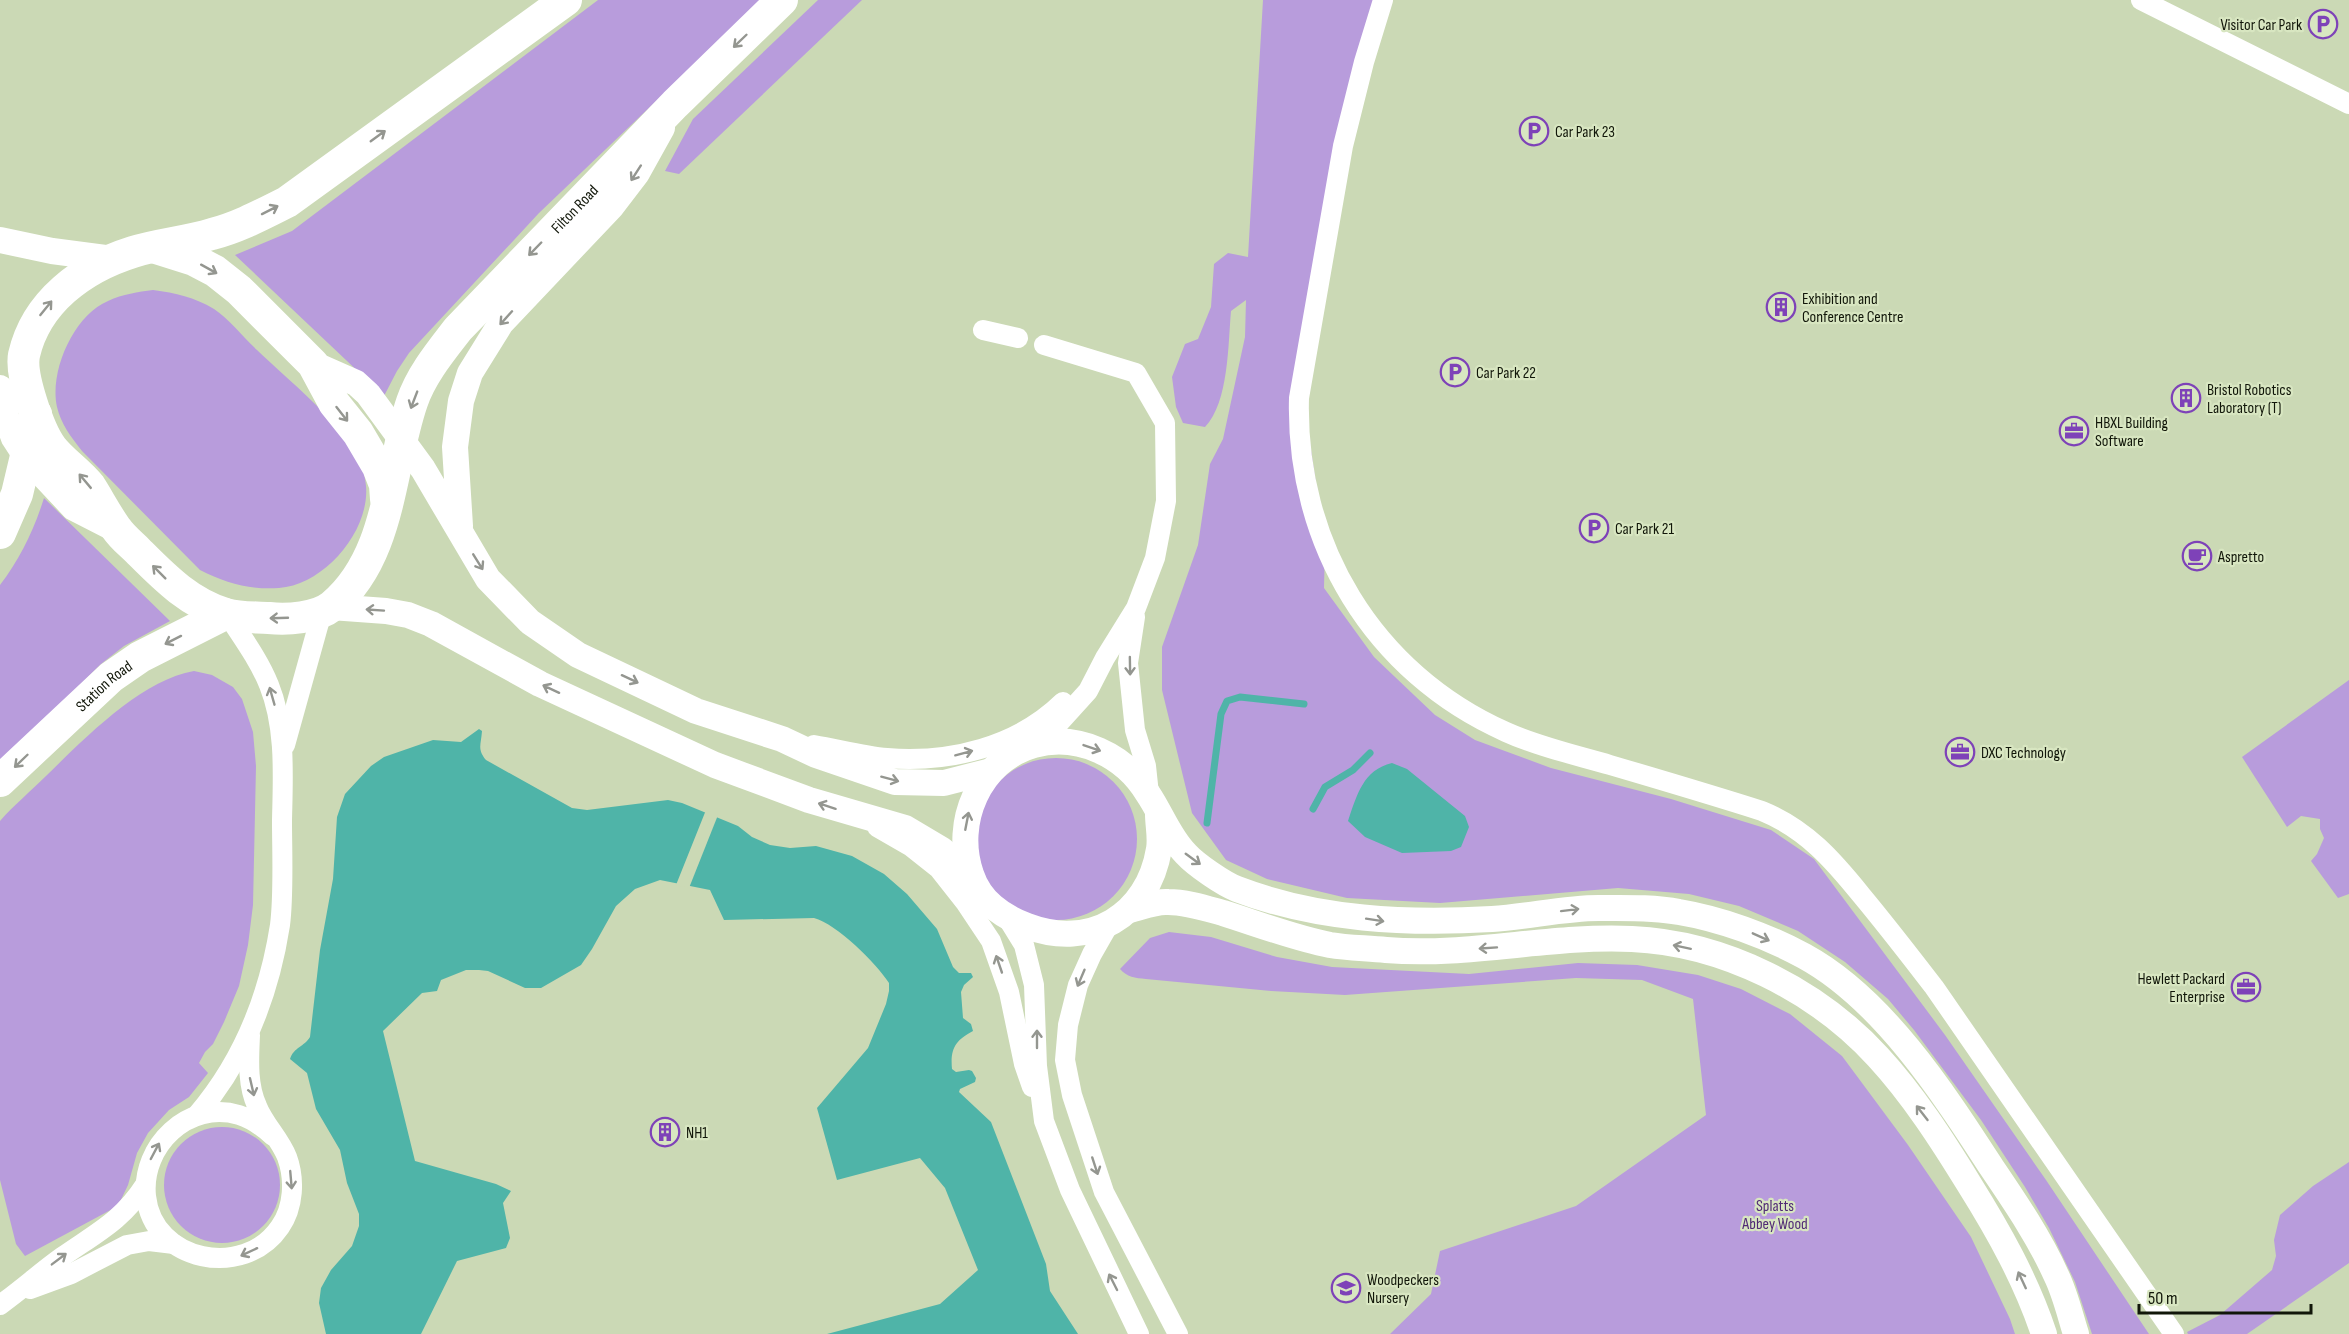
<svg xmlns="http://www.w3.org/2000/svg" width="2349" height="1334" font-family="'Sofia Sans Condensed',sans-serif">
<rect width="100%" height="100%" fill="#cbd9b5"/>
<g fill="#b89cdc">
<path d="M598,0H762L539,213L409,353L397,371L384,396L235,255L292,231Z"/>
<path d="M818,0H862L679,174L665,171L693,119Z"/>
<path d="M1263,0H1383L1301,383L1325,544L1324,588L1374,657L1435,715L1475,740L1551,768L1671,799L1771,830L1814,859L1945,1035L2046,1180L2149,1334H2092L2075,1282L2049,1228L2025,1187L1981,1120L1914,1030L1888,999L1845,962L1798,931L1739,906L1689,894L1618,888L1440,903L1347,898L1267,879L1226,860L1192,813L1162,690V647L1198,545L1210,464L1223,439L1245,337L1246,300L1231,311C1228,344 1229,402 1205,427L1183,423L1176,407L1172,377L1185,344L1198,339L1211,307L1214,264L1228,253L1248,257Z"/>
<path d="M153,290C176,293 194,297 214,309C229,319 243,337 257,350C286,378 343,424 360,459C363,466 365,478 366,486C370,531 324,585 279,588C249,590 226,583 200,570L82,451C71,437 61,424 57,407C49,371 74,315 108,301C123,294 138,292 153,290Z"/>
<path d="M44,498L170,621L124,646L101,664L0,764V585C20,559 34,530 44,498Z"/>
<path d="M194,671L212,675L233,687L242,699L253,732L256,766L253,905L248,945L239,986L224,1022L213,1044L205,1052L199,1063L208,1073L189,1097L169,1110L148,1133L137,1153L128,1185L118,1206L25,1256L16,1244L0,1180V821C14,805 31,791 46,776C84,739 141,680 194,671Z"/>
<path d="M2349,680V894L2338,898L2311,861L2317,854L2324,838L2320,829V819L2301,816L2287,827L2242,757Z"/>
<circle cx="1056" cy="839" r="81"/>
<path d="M1169,932L1211,937L1277,957L1332,967L1469,974L1578,963L1637,965L1698,975L1741,989L1790,1014L1842,1056L1908,1145L1971,1237L2010,1319L2015,1334H1390L1431,1294L1440,1251L1576,1206L1706,1115L1693,999L1642,980L1576,978L1345,995L1271,991L1146,979C1135,978 1127,977 1120,969L1150,938Z"/>
<circle cx="222" cy="1185" r="58"/>
<path d="M2349,1162V1263L2247,1334H2188L2187,1332L2220,1315L2272,1270L2276,1256L2274,1240L2280,1215L2313,1186Z"/>
</g>
<g fill="#4fb4a8">
<path d="M479,729L482,731C481,745 477,749 486,760L572,808L587,810L668,800L682,803L738,826L752,837L770,845L790,848L816,846L852,856L884,874L907,894L937,929L953,967L959,973H971L973,977L964,985L961,992L963,1018L971,1024L973,1031C956,1040 950,1048 952,1069L956,1072L969,1070L972,1071L976,1078L975,1082L960,1089L959,1092L991,1122L1046,1264L1050,1291L1078,1334H827L940,1304L978,1270L945,1188L920,1158L837,1180L817,1108L868,1048L886,1004L889,991V983C876,963 837,924 814,918L724,920L710,890L660,880L635,889L616,906L592,949L581,965L541,988H525L488,971L479,970H466L441,980L437,991L422,993L383,1031L415,1161L496,1184L511,1191L503,1203L510,1238L506,1248L457,1261L421,1334H326L319,1303L321,1288L331,1270L352,1246L359,1226V1214L347,1183L340,1150L316,1109L307,1073L290,1059C294,1047 304,1047 310,1037L320,950L333,879L337,817L345,794L371,766L384,757L433,740L461,742Z"/>
<path d="M1392,763L1407,769L1465,816L1469,827L1461,847L1451,851L1402,853L1365,837L1348,821C1357,795 1363,770 1392,763Z"/>
</g>
<path fill="#cbd9b5" d="M706,810L718,815L689,888L676,885Z"/>
<g fill="none" stroke-linecap="round" stroke-linejoin="round">
<g stroke="#4fb4a8" stroke-width="7">
<path d="M1313,809L1325,787L1353,770L1370,753"/>
<path d="M1207,823L1221,714L1227,701L1240,697L1304,704"/>
</g>
<g stroke="#fff" stroke-width="20">
<path d="M1383,0L1364,62L1343,146L1299,398C1295,543 1373,673 1506,732C1539,747 1576,755 1610,765C1661,780 1712,795 1762,811C1806,829 1833,860 1862,896C1887,926 1910,956 1934,987L2174,1334"/>
<path d="M2141,0L2349,104"/>
<path d="M983,330L1018,338"/>
<path d="M1135,617L1128,663L1135,730L1146,766L1149,794"/>
<path d="M285,745L322,612"/>
<path d="M814,745C838,749 863,756 887,758C950,763 1017,747 1063,702"/>
<path d="M1034,745L1059,723L1088,691L1105,658L1136,608L1155,558L1166,501L1165,423L1136,373L1044,345"/>
<path d="M877,827L910,846L939,869L965,902L991,941L1009,992L1024,1064L1032,1087"/>
<path d="M1008,919L1024,945L1034,985L1037,1066L1044,1121L1070,1190L1139,1334"/>
<path d="M1108,926L1092,954L1078,985L1068,1025L1065,1060L1072,1095L1104,1192L1178,1334"/>
<path d="M250,1035C249,1059 247,1084 257,1106C264,1124 280,1139 287,1157C295,1179 294,1207 280,1227C244,1280 153,1262 146,1196C141,1146 188,1100 239,1115C252,1119 263,1127 273,1136"/>
<path d="M197,1115C243,1061 269,996 280,925C284,894 282,853 282,820C283,776 286,727 269,685C259,660 242,637 227,614"/>
<path d="M30,1289L71,1274L127,1245L149,1241L174,1244"/>
<path d="M0,1305C21,1290 41,1272 62,1257C96,1233 122,1221 145,1185"/>
</g>
<g stroke="#fff" stroke-width="26">
<path d="M0,240L52,251L113,259"/>
<path d="M313,364L356,383L368,394L423,469L488,579L530,622L578,655L696,711L782,739L816,755L895,782L944,783L991,771"/>
<path d="M0,388L6,417L14,438L27,458L74,508L117,530"/>
<path d="M460,526L455,447L461,401L470,373L501,323L611,207L637,173L662,128"/>
<path d="M331,607L386,611L408,615L431,624L540,684L715,765L809,800L905,828L942,850L971,876"/>
<path d="M1158,814C1158,825 1161,838 1159,849C1148,916 1090,950 1027,926C1001,916 980,901 971,874C953,823 979,760 1034,745C1078,733 1125,755 1148,794C1161,813 1169,837 1186,854C1196,865 1224,884 1237,889C1318,920 1407,924 1492,919C1528,917 1563,908 1599,908C1624,908 1653,907 1679,912C1721,919 1767,936 1804,956C1883,999 1944,1094 1992,1168C2015,1202 2039,1237 2056,1275C2065,1293 2070,1315 2076,1334"/>
<path d="M1130,910C1142,907 1156,901 1168,902C1186,902 1205,908 1223,913C1258,924 1294,938 1330,945C1348,948 1367,948 1386,950C1468,957 1550,935 1632,939C1723,943 1817,990 1878,1057C1913,1095 1942,1140 1969,1184C1999,1232 2026,1280 2044,1334"/>
</g>
<g stroke="#fff" stroke-width="32">
<path id="s1" d="M566,0L287,202C263,214 239,227 212,234C186,242 158,244 133,252C82,268 36,302 24,355C20,375 39,431 52,448C63,462 79,472 90,486C99,500 106,514 116,528C122,537 131,544 138,551C164,577 189,603 226,614C239,618 255,617 269,618C287,620 317,618 332,606C391,557 389,469 412,402C421,375 441,351 458,329L675,104L782,0"/>
<path d="M156,248L194,260L215,271L239,290L313,364L334,403L358,433L378,467L385,485L386,499"/>
<path d="M0,533L17,494L36,414"/>
<path id="s2" d="M0,781L111,677L140,657L225,614"/>
</g>
</g>
<defs><path id="oneway-shaft" d="M-6 0H5M1.5-3L5.5 0L1.5 3" fill="none" stroke-width="1.6" stroke-linecap="round" stroke-linejoin="round" transform="scale(1.5)"/></defs>
<g stroke="#949690">
<use href="#oneway-shaft" transform="translate(740 41) rotate(136)"/>
<use href="#oneway-shaft" transform="translate(378 136) rotate(-36)"/>
<use href="#oneway-shaft" transform="translate(636 173) rotate(123)"/>
<use href="#oneway-shaft" transform="translate(270 210) rotate(-27)"/>
<use href="#oneway-shaft" transform="translate(535 249) rotate(134)"/>
<use href="#oneway-shaft" transform="translate(209 269) rotate(29)"/>
<use href="#oneway-shaft" transform="translate(46 308) rotate(-51)"/>
<use href="#oneway-shaft" transform="translate(506 318) rotate(132)"/>
<use href="#oneway-shaft" transform="translate(414 400) rotate(111)"/>
<use href="#oneway-shaft" transform="translate(342 414) rotate(52)"/>
<use href="#oneway-shaft" transform="translate(85 481) rotate(-130)"/>
<use href="#oneway-shaft" transform="translate(478 562) rotate(58)"/>
<use href="#oneway-shaft" transform="translate(159 572) rotate(-135)"/>
<use href="#oneway-shaft" transform="translate(375 610) rotate(-176)"/>
<use href="#oneway-shaft" transform="translate(279 618) rotate(178)"/>
<use href="#oneway-shaft" transform="translate(173 640) rotate(153)"/>
<use href="#oneway-shaft" transform="translate(1130 666) rotate(89)"/>
<use href="#oneway-shaft" transform="translate(630 679) rotate(25)"/>
<use href="#oneway-shaft" transform="translate(551 689) rotate(-155)"/>
<use href="#oneway-shaft" transform="translate(272 696) rotate(-106)"/>
<use href="#oneway-shaft" transform="translate(1092 748) rotate(19)"/>
<use href="#oneway-shaft" transform="translate(964 753) rotate(-15)"/>
<use href="#oneway-shaft" transform="translate(21 761) rotate(136)"/>
<use href="#oneway-shaft" transform="translate(890 779) rotate(15)"/>
<use href="#oneway-shaft" transform="translate(827 806) rotate(-162)"/>
<use href="#oneway-shaft" transform="translate(967 821) rotate(-79)"/>
<use href="#oneway-shaft" transform="translate(1193 859) rotate(36)"/>
<use href="#oneway-shaft" transform="translate(1570 910) rotate(-7)"/>
<use href="#oneway-shaft" transform="translate(1375 920) rotate(9)"/>
<use href="#oneway-shaft" transform="translate(1761 937) rotate(24)"/>
<use href="#oneway-shaft" transform="translate(1682 947) rotate(-168)"/>
<use href="#oneway-shaft" transform="translate(1488 948) rotate(176)"/>
<use href="#oneway-shaft" transform="translate(999 964) rotate(-109)"/>
<use href="#oneway-shaft" transform="translate(1081 978) rotate(113)"/>
<use href="#oneway-shaft" transform="translate(1037 1039) rotate(-90)"/>
<use href="#oneway-shaft" transform="translate(252 1087) rotate(77)"/>
<use href="#oneway-shaft" transform="translate(1922 1113) rotate(-128)"/>
<use href="#oneway-shaft" transform="translate(155 1151) rotate(-62)"/>
<use href="#oneway-shaft" transform="translate(1095 1166) rotate(72)"/>
<use href="#oneway-shaft" transform="translate(291 1180) rotate(85)"/>
<use href="#oneway-shaft" transform="translate(249 1252) rotate(155)"/>
<use href="#oneway-shaft" transform="translate(59 1259) rotate(-37)"/>
<use href="#oneway-shaft" transform="translate(2022 1280) rotate(-115)"/>
<use href="#oneway-shaft" transform="translate(1113 1282) rotate(-117)"/>
</g>
<defs>
<g id="parking-ring" transform="scale(1.5)"><circle r="9.5" fill="#d8e6c1" stroke="#7e42b8" stroke-width="1.5"/><path d="M-3.5-5.5H1a3.5 3.5 0 0 1 0 7H-1V5.5H-3.5ZM-1-3.4V-.6H.8a1.4 1.4 0 0 0 0-2.8Z" fill="#7e42b8"/></g>
<g id="building-ring" transform="scale(1.5)"><circle r="9.5" fill="#d8e6c1" stroke="#7e42b8" stroke-width="1.5"/><path d="M-4-6H4V6H1V3H-1V6H-4ZM-2.5-4.3h1.7v1.8h-1.7ZM.8-4.3h1.7v1.8H.8ZM-2.5-1h1.7V.8h-1.7ZM.8-1h1.7V.8H.8Z" fill="#7e42b8"/></g>
<g id="office-ring" transform="scale(1.5)"><circle r="9.5" fill="#d8e6c1" stroke="#7e42b8" stroke-width="1.5"/><path d="M-6-3h4V-5.5h4V-3h4V5H-6ZM-1-4.5V-3h2v-1.5ZM-6 0V1H6V0Z" fill="#7e42b8"/></g>
<g id="cafe-ring" transform="scale(1.5)"><circle r="9.5" fill="#d8e6c1" stroke="#7e42b8" stroke-width="1.5"/><path d="M-5.5-4.5H6V0H3Q3 3.5 0 3.5H-2.5Q-5.5 3.5-5.5 0ZM3-3.2v2h1.7v-2ZM-6 4.5H4V6H-6Z" fill="#7e42b8"/></g>
<g id="school-ring" transform="scale(1.5)"><circle r="9.5" fill="#d8e6c1" stroke="#7e42b8" stroke-width="1.5"/><path d="M0-5L7-2L0 1L-7-2ZM-4 1L0 2.5L4 1V4Q0 6-4 4Z" fill="#7e42b8"/></g>
</defs>
<g fill-rule="evenodd">
<use href="#parking-ring" x="2323" y="24"/>
<use href="#parking-ring" x="1534" y="131"/>
<use href="#building-ring" x="1781" y="307"/>
<use href="#parking-ring" x="1455" y="372"/>
<use href="#building-ring" x="2186" y="398"/>
<use href="#office-ring" x="2074" y="431"/>
<use href="#parking-ring" x="1594" y="528"/>
<use href="#cafe-ring" x="2197" y="556"/>
<use href="#office-ring" x="1960" y="752"/>
<use href="#office-ring" x="2246" y="987"/>
<use href="#building-ring" x="665" y="1132"/>
<use href="#school-ring" x="1346" y="1288"/>
</g>
<g text-anchor="middle" stroke-width="4.5" stroke-linejoin="round" paint-order="stroke">
<g font-size="16" fill="#111609" stroke="#d8e6c1" text-anchor="start">
<text x="2302" y="30" text-anchor="end">Visitor Car Park</text>
<text x="1555" y="137">Car Park 23</text>
<text x="1802" y="304">Exhibition and<tspan x="1802" dy="18">Conference Centre</tspan></text>
<text x="1476" y="378">Car Park 22</text>
<text x="2207" y="395">Bristol Robotics<tspan x="2207" dy="18">Laboratory (T)</tspan></text>
<text x="2095" y="428">HBXL Building<tspan x="2095" dy="18">Software</tspan></text>
<text x="1615" y="534">Car Park 21</text>
<text x="2218" y="562">Aspretto</text>
<text x="1981" y="758">DXC Technology</text>
<text x="2225" y="984" text-anchor="end">Hewlett Packard<tspan x="2225" dy="18">Enterprise</tspan></text>
<text x="686" y="1138">NH1</text>
<text x="1367" y="1285">Woodpeckers<tspan x="1367" dy="18">Nursery</tspan></text>
</g>
<g font-size="16" fill="#111609" stroke="#d8e6c1">
<text dy="6" stroke="none"><textPath href="#s1" startOffset="1593">Filton Road</textPath></text>
<text dy="6" stroke="none"><textPath href="#s2" startOffset="141">Station Road</textPath></text>
</g>
<g font-size="16" fill="#502a75" stroke="#d8e6c1">
<text x="1775" y="1211">Splatts<tspan x="1775" dy="18">Abbey Wood</tspan></text>
</g>
</g>
<path d="M2139 1304v9h172v-9" fill="none" stroke="#111609" stroke-width="3"/>
<text x="2148" y="1304" font-size="18" fill="#111609" stroke="#d8e6c1" stroke-width="4.5" paint-order="stroke">50 m</text>
</svg>
